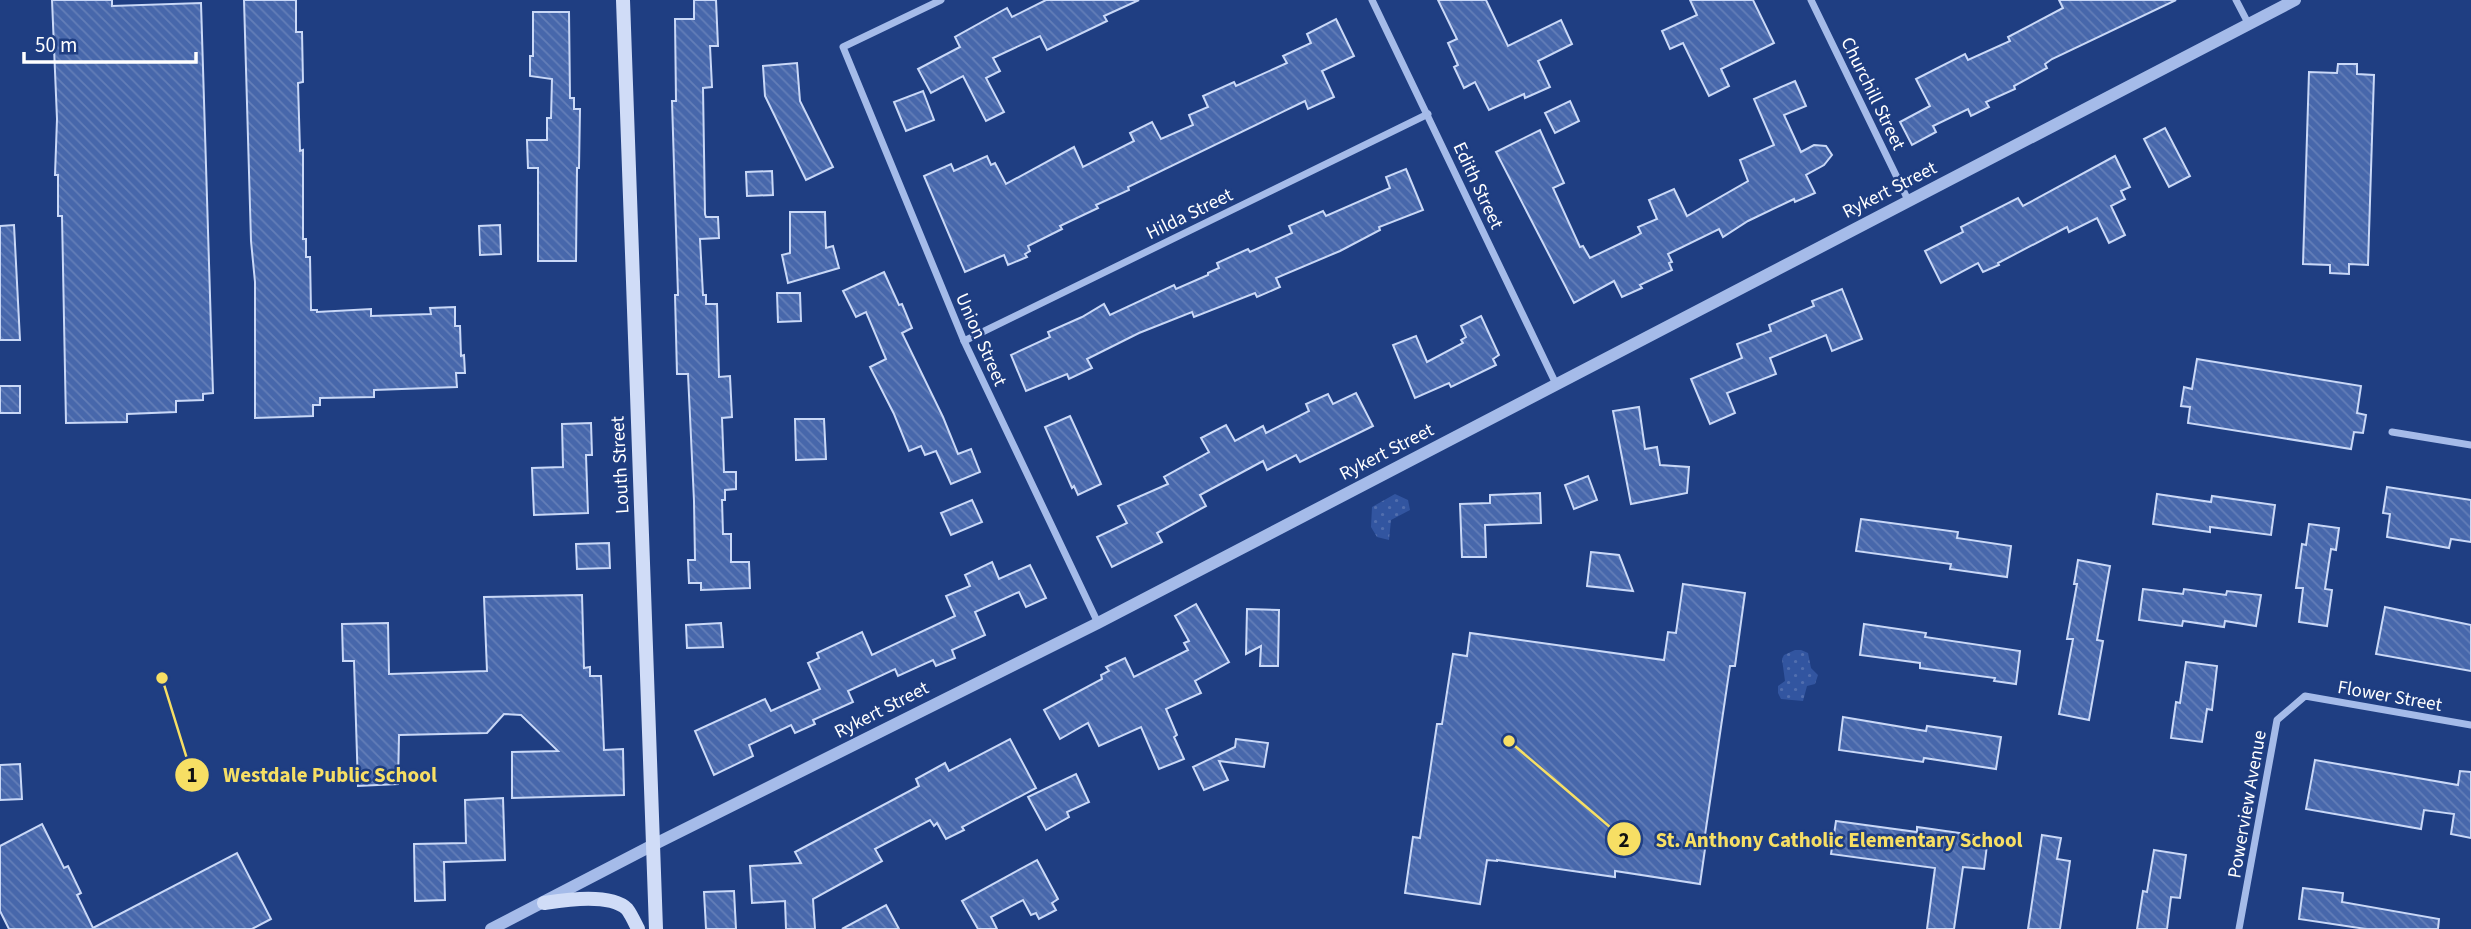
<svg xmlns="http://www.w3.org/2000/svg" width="2471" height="929" font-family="'Source Sans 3',sans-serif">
<defs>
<pattern id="green-dots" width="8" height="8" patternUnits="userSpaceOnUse" patternTransform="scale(1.75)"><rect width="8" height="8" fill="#3255a0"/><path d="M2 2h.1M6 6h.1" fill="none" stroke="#516eae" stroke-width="1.8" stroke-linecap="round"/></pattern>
<pattern id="building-back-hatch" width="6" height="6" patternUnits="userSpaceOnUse" patternTransform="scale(1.75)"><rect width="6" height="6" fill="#4767ab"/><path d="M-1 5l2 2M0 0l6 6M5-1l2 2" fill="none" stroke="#637eb8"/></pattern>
</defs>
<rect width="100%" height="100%" fill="#1f3e82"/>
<g fill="url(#green-dots)">
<path d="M1395,494L1408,500L1410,510L1391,520L1389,540L1377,537L1371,527L1372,507Z"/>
<path d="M1795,650H1801L1808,653L1811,668L1818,675L1815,684L1807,686L1803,701L1781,699L1778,693V686L1785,681L1782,659L1784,655Z"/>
</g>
<g fill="url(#building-back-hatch)" stroke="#c9d8f7" stroke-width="2">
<path d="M52,0H112V6L201,3L213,393L203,394V400L176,401V412L127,414V422L66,423L62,216H58V175H55L57,119Z"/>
<path d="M244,0H296V32H302L303,82L298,83L300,151L303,150V239H306V257H310L311,310H317V312L371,309V316L431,314L430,308L455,307V326H460L461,356L464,355L465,373H456L457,387L374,390V397L320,398V405H313V416L255,418V282L251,241Z"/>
<path d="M694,0H716L718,46H710L712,87L703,88L705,214L706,217H718L719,238L700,239L703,295H706V304H717L719,377L730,376L732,417L722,418L724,472H736V489L725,490V500H722L723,534H731V562H749L750,588L701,590V583H689L688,560H695L694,501L688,374H677L675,295H678L672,101H676L675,19H694Z"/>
<path d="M1046,0H1139L1104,16L1107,21L1047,50L1040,36L993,58L1000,71L986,78L1004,112L986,121L963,76L931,93L918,69L960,47L955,37L1007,8L1012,17Z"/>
<path d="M1438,0H1486L1508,46L1561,20L1572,44L1538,61L1550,87L1525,98L1524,94L1489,110L1475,82L1464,88L1454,67L1458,65L1448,43L1457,39Z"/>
<path d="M1690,0H1753L1774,43L1721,69L1729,86L1709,96L1683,43L1670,49L1662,31L1697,15Z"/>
<path d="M2059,0H2176L2052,59L2045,64L2047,68L2014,86L2015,89L1986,102L1989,107L1971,116L1968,109L1933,126L1936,132L1912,145L1900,122L1930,106L1916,79L1965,54L1968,60L2010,41L2008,37L2063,8Z"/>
<path d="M533,12H569L570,98H574V109H580L579,168H577L576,261H538V168H528L527,140H547V118H551L552,79L530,76V56H533Z"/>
<path d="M1336,19L1354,56L1322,71L1334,97L1308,109L1305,101L1128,187L1129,190L1096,205L1098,208L1060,226L1062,229L1028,246L1030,251L1025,254L1027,257L1008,265L1004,255L965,272L924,176L951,164L954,171L987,156L991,165L995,163L1006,184L1074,147L1083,167L1134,141L1130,133L1152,122L1161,139L1193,125L1189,115L1208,107L1203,96L1234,82L1236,86L1287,63L1283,56L1311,43L1307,34Z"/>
<path d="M797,63L800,101L833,167L806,180L765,96L763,66Z"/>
<path d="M2338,64H2357V74L2374,75L2368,265L2349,264V274L2330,273V265L2303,264L2309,72L2337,73Z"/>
<path d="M1795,81L1806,106L1784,115L1801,152L1814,145L1826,146L1832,155L1824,165L1806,175L1815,193L1795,202L1794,199L1748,221L1723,237L1719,229L1668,254L1672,262L1669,263L1672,270L1640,285L1642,288L1622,297L1614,281L1574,303L1496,152L1540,130L1564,183L1553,188L1580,247L1583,246L1590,258L1636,236L1641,233L1638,227L1657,219L1649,200L1674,189L1687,216L1748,181L1740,160L1774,145L1754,99Z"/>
<path d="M923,91L934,120L906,131L894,102Z"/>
<path d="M1570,101L1579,121L1555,133L1545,113Z"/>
<path d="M2165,128L2190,176L2169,187L2144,139Z"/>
<path d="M2115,156L2130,187L2121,191L2125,199L2111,206L2125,235L2109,243L2097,218L2069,232L2067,227L1998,263L1999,265L1983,272L1978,263L1941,283L1925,251L1963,232L1961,227L2018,198L2023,206Z"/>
<path d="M1406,169L1423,210L1379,227L1380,230L1340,251L1276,278L1280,287L1257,297L1255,293L1194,317L1192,312L1139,333L1087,359L1092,368L1069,379L1067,374L1026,391L1011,355L1050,337L1048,332L1082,317L1104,304L1110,315L1174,285L1176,289L1208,275V273L1219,268L1217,263L1248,249L1250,252L1292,233L1289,226L1323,211L1326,216L1390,188L1386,177Z"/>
<path d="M772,171L773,195L747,196L746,172Z"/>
<path d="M790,212H825L826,248L833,246L839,268L788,283L782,255L790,253Z"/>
<path d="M14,225L20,340H0V226Z"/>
<path d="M500,225L501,254L480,255L479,226Z"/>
<path d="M884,272L899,305L902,304L912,328L902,333L943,417L958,454L971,449L980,472L951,484L936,451L925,455L921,446L909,451L894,414L870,367L886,359L866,312L856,317L843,291Z"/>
<path d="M1842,289L1862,339L1832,351L1826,335L1770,358L1776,374L1727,393L1735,413L1710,424L1691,379L1742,358L1737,344L1771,331L1769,325L1814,306L1812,301Z"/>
<path d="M777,293H800L801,321L778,322Z"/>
<path d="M1481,316L1499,355L1493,359L1496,365L1451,387L1449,383L1415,398L1393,345L1416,336L1427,362L1463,343L1461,340L1466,337L1461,326Z"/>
<path d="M2197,359L2361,386L2357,413L2366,415L2363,433L2354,432L2351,449L2188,423L2190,407L2181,406L2184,387L2192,389Z"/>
<rect x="0" y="386" width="20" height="27"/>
<path d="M1356,393L1373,426L1300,462L1296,455L1267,470L1263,461L1200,495L1206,506L1157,533L1162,542L1112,567L1097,537L1127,523L1118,506L1168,484L1164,477L1209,452L1201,438L1226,425L1235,441L1263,426L1266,433L1309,411L1306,404L1328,394L1333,404Z"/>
<path d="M1639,407L1645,449L1657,447L1660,465L1689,467L1687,493L1631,504L1613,411Z"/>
<path d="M1070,416L1101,484L1078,495L1074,486L1072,488L1045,427Z"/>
<path d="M795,419H824L826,459L796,460Z"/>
<path d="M591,423L592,455H586L588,513L534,515L532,468L563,467L562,424Z"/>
<path d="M1588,476L1597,500L1574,509L1565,485Z"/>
<path d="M2387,487L2471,500V542L2451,539L2449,548L2387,537L2390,514L2383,513Z"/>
<path d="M1540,493L1541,523L1485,525L1486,557H1462L1460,504L1490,503V495Z"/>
<path d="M2157,494L2211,502L2212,496L2275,505L2271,535L2210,527V532L2153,524Z"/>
<path d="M972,500L982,522L951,535L941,513Z"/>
<path d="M1861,519L1958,532L1957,538L2011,546L2007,577L1950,569L1951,564L1856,551Z"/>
<path d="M2309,524L2339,528L2336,550L2331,549L2325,589L2332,590L2327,626L2299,622L2303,588H2296L2302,544L2306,545Z"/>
<path d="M609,543L610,568L577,569L576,544Z"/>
<path d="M1591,552L1619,555L1633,591L1587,586Z"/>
<path d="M2078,560L2110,566L2097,640L2103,641L2089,720L2059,714L2073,639H2067L2077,584H2074Z"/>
<path d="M992,562L999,579L1030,565L1046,598L1026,607L1019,592L975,612L985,635L952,650L955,658L936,666L933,660L898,676L895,669L848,691L853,702L813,720L815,724L795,733L791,725L749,745L753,756L714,775L695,731L765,699L771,711L820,689L808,663L819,658L817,653L862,632L872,655L955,616L946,596L970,586L965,575Z"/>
<path d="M1683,584L1745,593L1735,666H1730L1705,835H1707L1700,884L1615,871V877L1497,860V861L1487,860L1480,904L1405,893L1413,837L1420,838L1437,724H1442L1453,654L1467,656L1470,633L1664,660L1668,632L1676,633Z"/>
<path d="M2143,589L2183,594L2184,589L2226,595L2227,591L2261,595L2256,626L2225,621L2224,627L2183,621L2182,626L2139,620Z"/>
<path d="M582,595L584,668L590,667V676H601L604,750L623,749L624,795L512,798V752L558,751L521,715L504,714L487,733L399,735L398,784L358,786L354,661H343L342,624L388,623L389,674L487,671L484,597Z"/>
<path d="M1196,604L1229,662L1195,681L1201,693L1166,709L1177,735L1174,737L1184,759L1159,769L1141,727L1099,746L1088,723L1060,739L1044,710L1102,679L1101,675L1109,671L1106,667L1125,658L1134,677L1188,650L1184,643L1189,641L1175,616Z"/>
<path d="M2385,607L2471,625V671L2376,654Z"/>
<path d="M1247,609L1279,610L1278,666H1260L1261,646L1246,654Z"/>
<path d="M721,623L723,647L687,648L686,625Z"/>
<path d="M1864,624L1926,633L1925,637L2020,651L2016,684L1994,681L1995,678L1920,668V663L1860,655Z"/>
<path d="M2186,662L2217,666L2212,710L2207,709L2202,742L2171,738L2176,702L2180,703Z"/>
<path d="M1843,717L1926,731L1927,726L2001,737L1996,769L1924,758L1923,762L1839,750Z"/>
<path d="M1010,739L1036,788L962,827L964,830L946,839L937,823L934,826L930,820L875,849L882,861L813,899L815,929H786L785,901L752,903L750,866L801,863L795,852L919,786L916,779L945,763L949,771Z"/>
<path d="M1236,739L1268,743L1264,767L1219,761L1228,780L1204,790L1193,767L1235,747Z"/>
<path d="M2315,760L2458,785L2460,771L2471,772V838L2451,834L2454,814L2424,810L2421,829L2306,809Z"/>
<path d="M20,764L22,799L0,800V765Z"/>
<path d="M1076,774L1089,802L1067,812L1069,817L1046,830L1028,797Z"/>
<path d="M503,798L505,860L444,862L445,900L415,901L414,844L466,843L465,800Z"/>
<path d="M1836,821L1917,832V827L1988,837L1984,869L1963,867L1954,929H1927L1935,868L1831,854Z"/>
<path d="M42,824L64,868L68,866L81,893L77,895L93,928L237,853L271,919L252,929H9L0,911V846Z"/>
<path d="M2042,835L2061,838L2057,859L2070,861L2060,929H2028Z"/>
<path d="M2154,850L2186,855L2180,898L2171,897L2167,929H2137L2143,891L2147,892Z"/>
<path d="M1037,860L1058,899L1052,903L1056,910L1039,919L1036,913L1031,915L1023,900L991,917L997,929H978L962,901Z"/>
<path d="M2303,888L2343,893L2342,902L2439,919L2438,929H2366L2299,919Z"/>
<path d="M734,891L736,929H706L704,892Z"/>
<path d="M886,905L899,929H842Z"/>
</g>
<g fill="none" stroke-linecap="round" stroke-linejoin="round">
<g stroke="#a5bbe9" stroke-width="7">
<path d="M941,0L843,47L964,341L1098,623"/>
<path d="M1372,0L1556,384"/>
<path d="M1811,0L1908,200"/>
<path d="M2236,0L2248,23"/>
<path d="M964,341L1428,114"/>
<path d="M2392,432L2471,445"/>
<path d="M2239,929L2277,720L2305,696L2471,725"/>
</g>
<path stroke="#a5bbe9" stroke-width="12" d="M491,929L653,845L1098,623L2295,0"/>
<g stroke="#d0dcf7" stroke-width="14">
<path d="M623,0L656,929"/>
<path d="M544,903C565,900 610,893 627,909C631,914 635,923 638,929"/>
</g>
</g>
<g text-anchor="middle" stroke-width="5" stroke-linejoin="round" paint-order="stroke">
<g font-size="19" fill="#fff" stroke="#1f3e82">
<text transform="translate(1874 93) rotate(64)" y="7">Churchill Street</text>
<text transform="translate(1479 185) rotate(65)" y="7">Edith Street</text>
<text transform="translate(1889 189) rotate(-27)" y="7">Rykert Street</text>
<text transform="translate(1189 213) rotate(-26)" y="7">Hilda Street</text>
<text transform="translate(982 339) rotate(66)" y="7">Union Street</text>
<text transform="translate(1386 451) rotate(-27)" y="7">Rykert Street</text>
<text transform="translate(619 465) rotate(-93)" y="7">Louth Street</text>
<text transform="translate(2390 695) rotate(10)" y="7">Flower Street</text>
<text transform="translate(881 709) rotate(-27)" y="7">Rykert Street</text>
<text transform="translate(2246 804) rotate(-80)" y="7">Powerview Avenue</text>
</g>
</g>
<path fill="none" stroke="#f7df64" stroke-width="2.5" d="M162 678L192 775M1509 741L1624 839"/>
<g fill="#f7df64" stroke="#1f3e82" stroke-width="2.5">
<circle cx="162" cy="678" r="7"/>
<circle cx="1509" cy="741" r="7"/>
<circle cx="192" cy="775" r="18"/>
<circle cx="1624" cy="839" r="18"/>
</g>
<g font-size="21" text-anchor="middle" font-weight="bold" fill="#111">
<text x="192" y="782">1</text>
<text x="1624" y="847">2</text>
</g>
<g font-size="21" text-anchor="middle" font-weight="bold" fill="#f7df64" stroke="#1f3e82" stroke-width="5" stroke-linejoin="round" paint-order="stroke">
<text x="330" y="782">Westdale Public School</text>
<text x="1839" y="847">St. Anthony Catholic Elementary School</text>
</g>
<path d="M24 52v10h172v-10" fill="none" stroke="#ffffff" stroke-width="3.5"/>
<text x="35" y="52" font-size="21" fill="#ffffff" stroke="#1f3e82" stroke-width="5" paint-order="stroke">50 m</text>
</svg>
